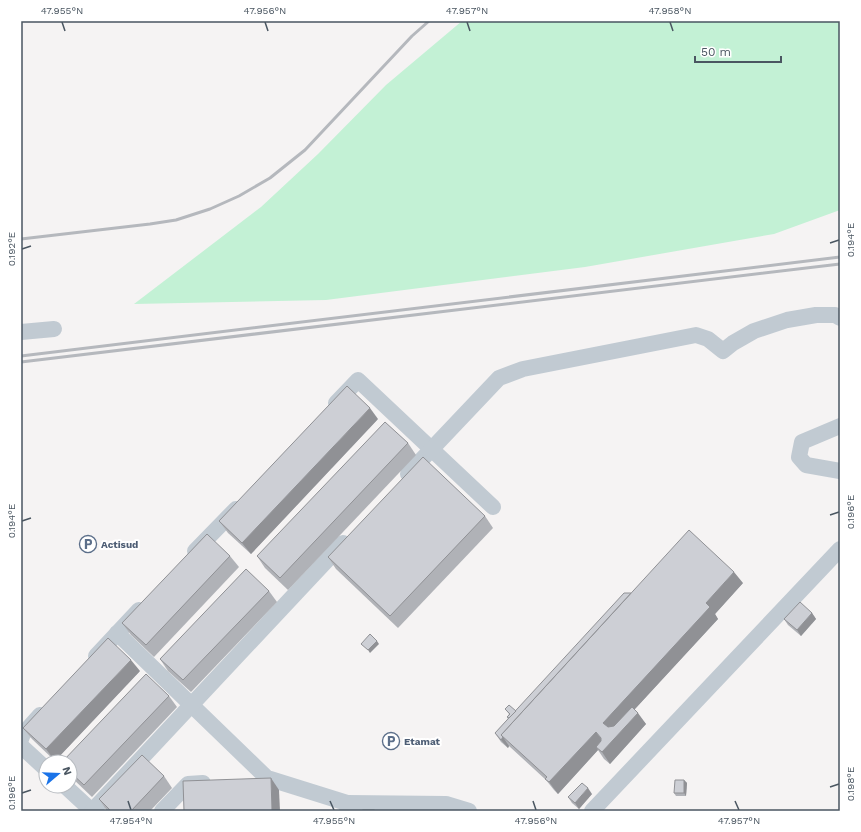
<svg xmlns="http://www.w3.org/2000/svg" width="861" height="832" font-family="'Work Sans',sans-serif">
<rect width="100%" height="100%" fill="#f5f3f3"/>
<path fill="#c3f1d5" d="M462,21H840V210L774,234L585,267L326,300L134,304L261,207L318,154L386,85Z"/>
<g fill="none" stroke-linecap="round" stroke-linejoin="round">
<g stroke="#c1cad2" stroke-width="16">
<path d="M21,332L54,329"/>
<path d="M336,403L358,380L493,507"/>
<path d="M840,426L802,442L799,457L806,465L840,471"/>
<path d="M408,474L499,378L523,369L696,335L708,339L723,351L733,343L754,331L787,320L816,315H835L840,318"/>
<path d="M195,551L236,509"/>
<path d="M117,633L267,778L347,803"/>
<path d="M96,656L139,610"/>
<path d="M21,739L23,734L40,715"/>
<path d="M21,746L46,769"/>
<path d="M65,786L92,811"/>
<path d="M92,811L343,543"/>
<path d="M162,811L188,784L203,783"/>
<path d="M347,811V803L446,804L469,811"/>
<path d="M592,811L840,549"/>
</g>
<g stroke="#b5b8bd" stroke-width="3">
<path d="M21,239L150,224L176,220L210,209L239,196L270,178L305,150L412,36L429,21"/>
<path d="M21,356L840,257"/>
<path d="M21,362L840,264"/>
</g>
</g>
<g fill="#b0b2b7">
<path d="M378,419L251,554L228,533L219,521Z"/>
<path d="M408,443L416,455L288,590L265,568L257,556Z"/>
<path d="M485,516L493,528L398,628L336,569L328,557Z"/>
<path d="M230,556L239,567L154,657L131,635L122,623Z"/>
<path d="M743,583L715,614L718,619L634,710L646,724L610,764L604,759L598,750L558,794L554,790L546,780L509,746L508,748L501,742L495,733L508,719L507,717L509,714L505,709L516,711L631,593Z"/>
<path d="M269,591L277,602L191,692L168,671L160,659Z"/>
<path d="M812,613L816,619L801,636L788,625L784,619Z"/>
<path d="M140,671L55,761L32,739L23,728Z"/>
<path d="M169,696L177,707L92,797L70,776V762Z"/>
<path d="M164,776L172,788L150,811H107L99,799Z"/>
<path d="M684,780L687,783L686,796H676L674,793Z"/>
<path d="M592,794L579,809L572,803L568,797Z"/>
</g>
<g fill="#909195">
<path d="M370,408L378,419L251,554L242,543Z"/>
<path d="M734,572L743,583L715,614L718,619L611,735L603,723L706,603Z"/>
<path d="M812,613L816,619L801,636L797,630Z"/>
<path d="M377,641L379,644L370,653L368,650Z"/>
<path d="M131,660L140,671L55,761L46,749Z"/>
<path d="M638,713L646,724L610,764L602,752Z"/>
<path d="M596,732L604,743L596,747L598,750L558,794L549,782Z"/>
<path d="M503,737L509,746L508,748L501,740Z"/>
<path d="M271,778L279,790L280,811H272Z"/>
<path d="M684,780L687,783L686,796L684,793Z"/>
<path d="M588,788L592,794L579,809L575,803Z"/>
</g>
<g fill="#cdcfd5" stroke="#909195">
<path d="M347,386L370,408L242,543L219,521Z"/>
<path d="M385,422L408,443L280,578L257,556Z"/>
<path d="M423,457L485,516L390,616L328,557Z"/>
<path d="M689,530L734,572L706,603L710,607L603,723L608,727L614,726L632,707L638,713L602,752L596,747L601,741V738L596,732L549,782L545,779L547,777L501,735Z"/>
<path d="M207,534L230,556L146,645L122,623Z"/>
<path d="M246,569L269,591L183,680L160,659Z"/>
<path d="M624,593H631L501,735L503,737L501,740L495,733Z"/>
<path d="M800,602L812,613L797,630L784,619Z"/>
<path d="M370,634L377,641L368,650L361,644Z"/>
<path d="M108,638L131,660L46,749L23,728Z"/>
<path d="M146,674L169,696L84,785L70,772V762H62Z"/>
<path d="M509,705L516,711L509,718L507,717L510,714L505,709Z"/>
<path d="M142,755L164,776L131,811H111L99,799Z"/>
<path d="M271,778L272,811H184L183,781Z"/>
<path d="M675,780H684V793H674Z"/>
<path d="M582,783L588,788L575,803L568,797Z"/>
<rect x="363" y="810" width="11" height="1"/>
</g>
<path fill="none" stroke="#4a5661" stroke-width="1.5" d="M62,22L65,31M265,22L268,31M467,22L470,31M670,22L673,31M830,243L839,240M22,249L31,246M830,515L839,512M22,521L31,518M830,787L839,784M22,793L31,790M128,801L131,810M330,801L334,810M533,801L536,810M735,801L739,810"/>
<defs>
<g id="parking-ring" transform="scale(0.9)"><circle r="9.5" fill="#fff" stroke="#5c6f8a" stroke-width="1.5"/><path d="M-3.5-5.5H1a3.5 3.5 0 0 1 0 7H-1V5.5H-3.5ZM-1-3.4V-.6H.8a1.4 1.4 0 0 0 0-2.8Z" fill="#5c6f8a"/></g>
</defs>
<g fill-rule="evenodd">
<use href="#parking-ring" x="88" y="544"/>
<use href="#parking-ring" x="391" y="741"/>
</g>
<g text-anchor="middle" stroke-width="4" stroke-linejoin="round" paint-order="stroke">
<g font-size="10" font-weight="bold" fill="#4e5e75" stroke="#fff" text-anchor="start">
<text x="101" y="548">Actisud</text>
<text x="404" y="745">Etamat</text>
</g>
</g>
<rect width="861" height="832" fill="none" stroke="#ffffff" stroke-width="44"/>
<g transform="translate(58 774) rotate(71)"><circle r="19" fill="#ffffff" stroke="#b7bbc0"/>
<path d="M0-3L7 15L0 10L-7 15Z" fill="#1a73e8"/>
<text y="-6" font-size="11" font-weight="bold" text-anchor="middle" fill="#4a5661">N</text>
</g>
<path d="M695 56v6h86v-6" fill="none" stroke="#4a5661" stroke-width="2"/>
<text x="701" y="56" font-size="12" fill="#4a5661" stroke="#ffffff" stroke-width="3" paint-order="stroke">50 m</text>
<rect x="22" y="22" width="817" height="788" fill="none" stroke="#4a5661" stroke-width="1.5"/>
<g font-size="10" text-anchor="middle" fill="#4a5661">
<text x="62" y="14">47.955°N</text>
<text x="265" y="14">47.956°N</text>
<text x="467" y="14">47.957°N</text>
<text x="670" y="14">47.958°N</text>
<text transform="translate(850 240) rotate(-90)" y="4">0.194°E</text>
<text transform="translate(11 249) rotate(-90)" y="4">0.192°E</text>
<text transform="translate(850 512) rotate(-90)" y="4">0.196°E</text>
<text transform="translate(11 521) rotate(-90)" y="4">0.194°E</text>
<text transform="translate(850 784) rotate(-90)" y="4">0.198°E</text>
<text transform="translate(11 793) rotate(-90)" y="4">0.196°E</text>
<text x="131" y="824">47.954°N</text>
<text x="334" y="824">47.955°N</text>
<text x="536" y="824">47.956°N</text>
<text x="739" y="824">47.957°N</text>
</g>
</svg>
